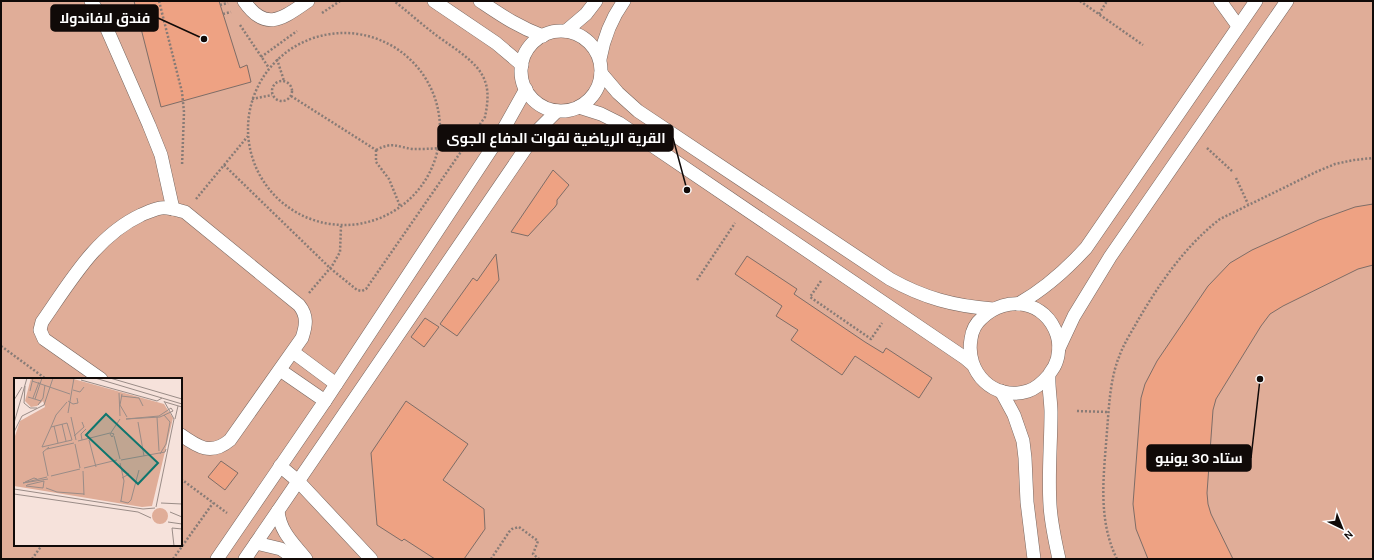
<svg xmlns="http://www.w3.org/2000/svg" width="1374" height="560" font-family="Karla,Cairo,sans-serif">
<rect width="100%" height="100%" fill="#f6e2db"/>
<path fill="#e0ad98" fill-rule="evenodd" d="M1,1H1373V559H1ZM15,379H181V545H15Z"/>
<g fill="#eea283" stroke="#7e6d67">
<path d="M134,1H219L240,68L247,65L251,82L161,107Z"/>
<path d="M553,170L569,185L557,200V204L555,207L528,236L511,232Z"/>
<path d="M1373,204V265L1358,269L1283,306L1270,314L1261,326L1216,399L1213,410L1207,493L1208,504L1211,514L1233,559H1148L1136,529L1133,504L1141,398L1145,384L1157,361L1208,286L1230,263L1252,250L1319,220L1355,207Z"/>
<path d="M496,254L499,280L457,336L440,324L473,278L477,281Z"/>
<path d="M747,256L797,289L794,294L865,342L883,353L886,348L932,378L919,398L855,356L842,375L791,340L798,330L776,316L782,306L735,274Z"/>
<path d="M425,318L439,327L424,347L411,337Z"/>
<path d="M406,401L468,444L443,480L484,509L485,529L464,559H435L404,539L402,541L377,525L371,453Z"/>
<path d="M221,461L238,473L225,490L208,477Z"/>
</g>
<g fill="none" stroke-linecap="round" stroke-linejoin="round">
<g stroke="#77665f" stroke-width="14">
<g id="service">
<path d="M91,1L103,20L149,125L161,155L173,209"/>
<path d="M244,1C266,33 283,18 308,1"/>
<path d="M434,1L496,43L522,65"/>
<path d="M480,1C501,15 518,27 543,36"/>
<path d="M1220,1L1238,26"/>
<path d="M566,31L586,14L596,1"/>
<circle cx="561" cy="71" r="40"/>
<path d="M600,59C604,37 611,19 624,1"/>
<path d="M601,73L618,93L638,111L890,279C924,298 954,306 993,309"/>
<path d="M579,107L601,114L619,123L965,358L972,364"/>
<path d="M1018,304C1045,289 1065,271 1086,248L1256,1"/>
<path d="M1059,348L1074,316L1110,257L1287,1"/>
<path d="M293,352L336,384"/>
<path d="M280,370L325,401"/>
<path d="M1049,375C1043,382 1037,388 1028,391C994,402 965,372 971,339C972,331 976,323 982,318C1007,294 1046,301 1057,335C1060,344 1059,357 1055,365C1054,368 1050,372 1049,375C1048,384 1051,402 1051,412C1051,443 1048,474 1050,505C1051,523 1055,541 1059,559"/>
<path d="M101,379L44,339L40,330L42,322C70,282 96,236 141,215C148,212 154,209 161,208C169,207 177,210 185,212L299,305C308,316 306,326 302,338L230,440C211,456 198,447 181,435"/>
<path d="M1001,391L1014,415L1023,441L1025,458L1027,502L1034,559"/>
<path d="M280,466L298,481L371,559"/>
<path d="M278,511C280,532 294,544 306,559"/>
<path d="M256,543L281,549L295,559"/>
<path d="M217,559L325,401L498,139L526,89"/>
<path d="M245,559L532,139L539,129L557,111"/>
</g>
</g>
<g stroke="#887b76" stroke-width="2.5" stroke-dasharray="2 2" stroke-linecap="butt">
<path d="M159,1L182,92L184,112L182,166"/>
<path d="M1080,1L1143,45"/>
<path d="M220,5L228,3"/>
<path d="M322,13L340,1"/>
<path d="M223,14L231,12"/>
<path d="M1099,14L1107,1"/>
<path d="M240,25L269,68"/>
<circle cx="344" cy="129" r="96"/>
<path d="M261,57L297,31"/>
<path d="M277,59L284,81"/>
<circle cx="282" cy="91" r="10"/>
<path d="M291,96L376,150"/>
<path d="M252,99L272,95"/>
<path d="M1207,148L1232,171"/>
<path d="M376,150C394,141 396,147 413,149C421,149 430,149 439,148"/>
<path d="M376,150V162L389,179L400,206"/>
<path d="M224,165L330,268L357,290L362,291L366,289L485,117C488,102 490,87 481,73C471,57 447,44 432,32C419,22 407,11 394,1"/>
<path d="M1236,178L1248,204"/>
<path d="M196,199L248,136"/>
<path d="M697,280L735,223"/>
<path d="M821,281L810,297L871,339L882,323"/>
<path d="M309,293L332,266L340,252L341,226"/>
<path d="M1,346L46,379"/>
<path d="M1077,411L1108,412"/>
<path d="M181,479L227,513"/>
<path d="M32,559L42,545"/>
<path d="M173,559L213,503"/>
<path d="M491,559L509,532L512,529L519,527L538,541L533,554L539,559"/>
<path d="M1117,559C1097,519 1104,474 1107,431C1109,407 1110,379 1119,357C1123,345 1131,333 1137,322C1159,284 1185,246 1220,219L1316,172L1335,164L1354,160L1373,158"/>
</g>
<use href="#service" stroke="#fff" stroke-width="13"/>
</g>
<g transform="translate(14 378)">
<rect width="168" height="168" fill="#f6e2db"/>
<path d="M17,0H56L150,26L159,40L138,128L128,129L0,108V61L6,43L31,29L29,23L23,28L17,29L11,23ZM138 138a8 8 0 1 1 16 0a8 8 0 1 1-16 0Z" fill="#e0ad98"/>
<path fill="none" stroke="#9a8c87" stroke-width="1" d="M81,0L168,26M96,0L168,21M67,2L143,23L148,20M18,3L56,16M11,8L10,25L16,30H23M59,12L66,14L70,9M16,13L19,0M105,15L106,38M108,16L106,27L113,39M107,18L125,20L129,28M14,19L27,23M19,20L25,4M21,21L28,0M0,22L8,9M54,23L59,26L64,25L63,20M151,24L168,29M24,27L29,20L31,7M157,30L159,33L146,39L112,41L145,38ZM54,35L60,0M57,39L62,62M143,39L145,73M161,41L164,28M124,44L130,78M0,45L13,0M53,45L58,62L28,69L37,49ZM48,46L52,63M40,48L44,65M37,49L42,37L53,24M0,54L8,38L30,27L39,0M97,55L100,56L98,59L96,56L106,41M60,58L70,49L68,44M100,58L106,81M68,62L67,56L72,51M75,62L82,89M64,63L96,55M61,66L66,90M33,71L60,65M146,76L152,66L156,44L150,37M107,82L151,74L152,71M106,85L110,103L107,123M70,90L103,82M69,93L70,117M108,93L115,96L108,100M34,98L29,74L35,69M37,98L66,91M33,99L9,105L34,101M30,103L29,110L12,108L13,107ZM11,104L20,100L23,101M32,110L43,114L70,116M0,111L129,131L141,130M0,116L124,134L137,140M106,123L114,125L117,122L125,92M147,125L168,126M142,129L160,41L150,23M156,134L168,139M154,144L168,146M160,168L158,150L168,151"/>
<path fill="#0f766e" fill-opacity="0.15" stroke="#0f766e" stroke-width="2" d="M92,36L144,85L124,106L72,57Z"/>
<rect width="168" height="168" fill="none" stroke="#100a08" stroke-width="2"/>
</g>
<path fill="none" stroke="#100a08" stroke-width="1.5" d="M204 39L158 18M687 190L673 138M1260 379L1251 458"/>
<g fill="#100a08" stroke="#fff" stroke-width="1.5">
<circle cx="204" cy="39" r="4"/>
<circle cx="687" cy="190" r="4"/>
<circle cx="1260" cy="379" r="4"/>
</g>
<g fill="#100a08" stroke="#100a08" stroke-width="1.5">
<rect x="51" y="5" width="107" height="26" rx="4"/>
<rect x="438" y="125" width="235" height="26" rx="4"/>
<rect x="1147" y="445" width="104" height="26" rx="4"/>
</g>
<g font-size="14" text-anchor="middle" font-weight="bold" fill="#fff">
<text x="105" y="23">فندق لافاندولا</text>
<text x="556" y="143">القرية الرياضية لقوات الدفاع الجوى</text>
<text x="1199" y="463">ستاد 30 يونيو</text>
</g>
<rect width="1374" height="560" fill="none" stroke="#100a08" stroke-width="4"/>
<g transform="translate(1342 528) rotate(137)" stroke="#ffffff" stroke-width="3" paint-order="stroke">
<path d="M0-3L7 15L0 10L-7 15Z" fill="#100a08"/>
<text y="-6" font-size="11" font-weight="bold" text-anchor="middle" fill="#100a08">N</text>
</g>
</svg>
